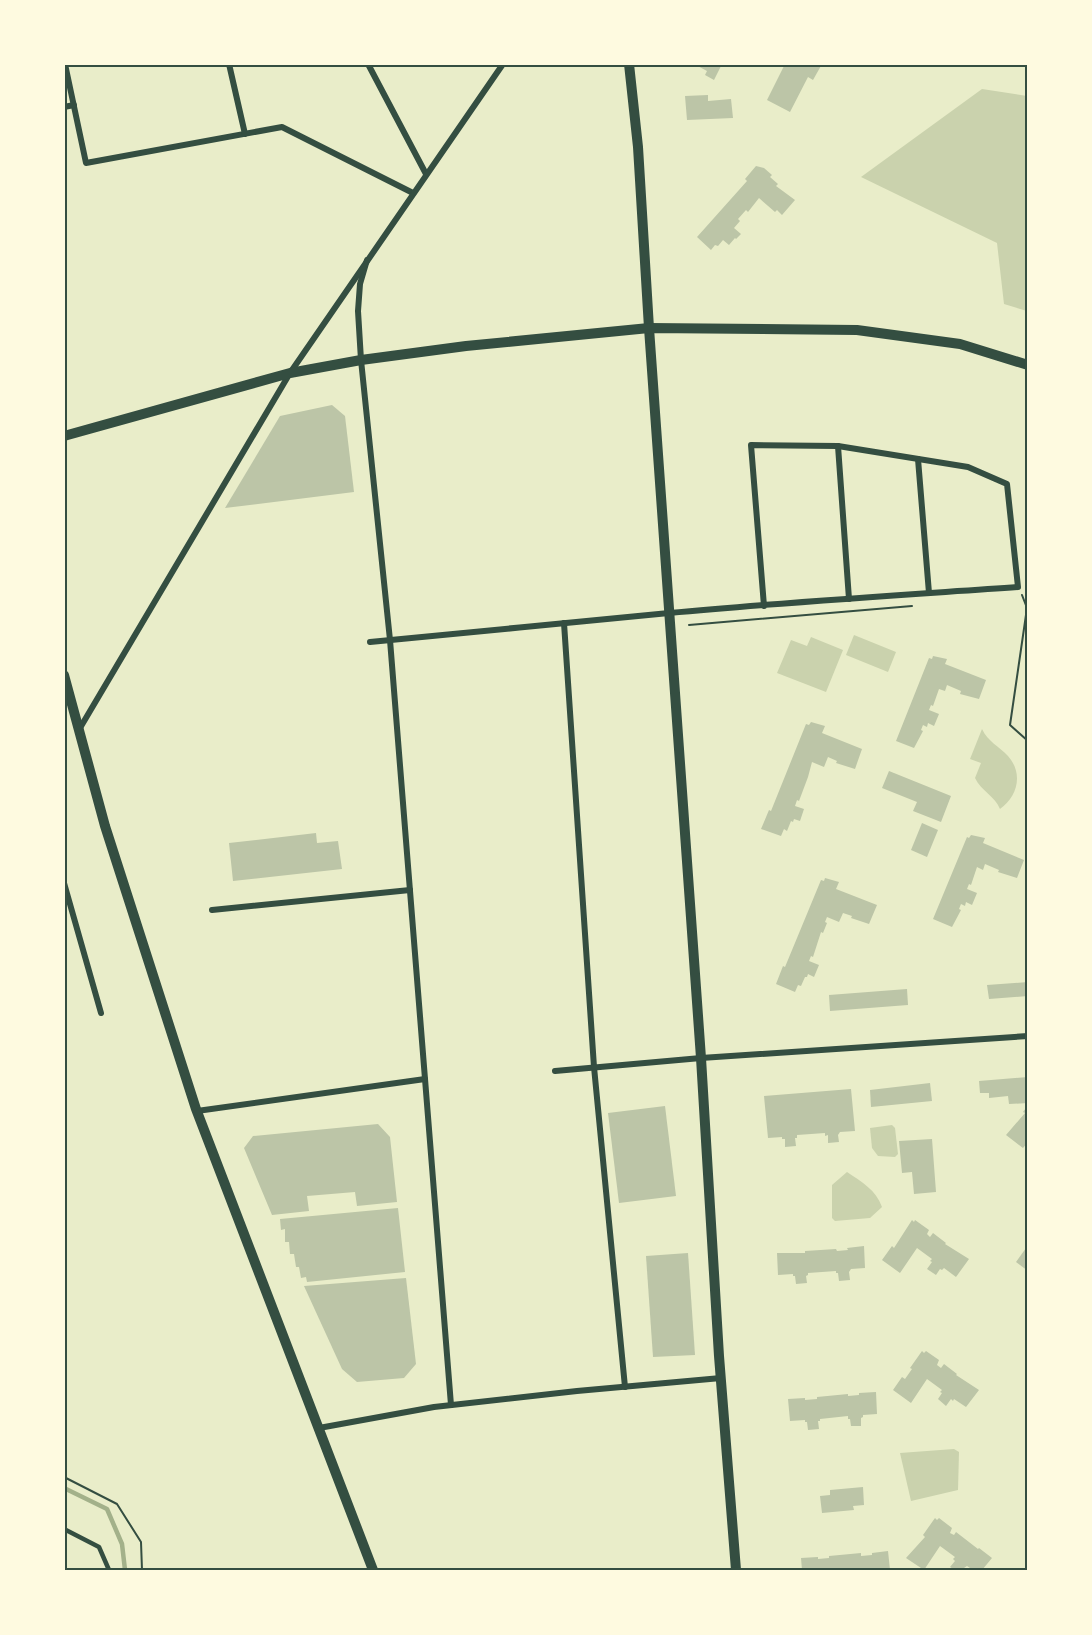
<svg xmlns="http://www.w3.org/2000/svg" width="1092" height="1635" font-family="'Titillium Web',sans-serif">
<rect width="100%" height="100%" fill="#e9edc9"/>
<g fill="#cad2ad">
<path d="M982,89L1027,96V311L1004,304L997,243L861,177Z"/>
<path d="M854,635L896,652L888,672L846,655Z"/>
<path d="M811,637L843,650L826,692L777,673L791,640L807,646Z"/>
<path d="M982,729C988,742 999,746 1008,756C1024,774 1017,797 1000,809C995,796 981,791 975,778L981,763L970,759Z"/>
<path d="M892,1125L895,1128L898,1154L895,1157L878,1156L872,1148L870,1128Z"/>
<path d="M847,1172C862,1182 876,1190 882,1207L870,1218L835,1221L832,1218V1185Z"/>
<path d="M954,1449L959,1452L958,1490L911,1501L900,1453Z"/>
</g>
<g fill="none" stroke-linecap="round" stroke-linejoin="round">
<path stroke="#a3b18a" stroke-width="4.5" d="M64,1488L107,1509L122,1544L125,1570"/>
</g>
<g fill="#bcc5a7">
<path d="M694,64H722L714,80L705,75L707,71Z"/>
<path d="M785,64H822L813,80L808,77L790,112L767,100Z"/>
<path d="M708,95V101L731,99L733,118L687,120L685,96Z"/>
<path d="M756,166L764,168L772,175L770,177L778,184L776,186L795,200L782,215L777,210L775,212L759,198L748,212L746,210L738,219L740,221L734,228L741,234L736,239L735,238L729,245L723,240L718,246L715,245L711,250L697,237L747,181L745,179Z"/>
<path d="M332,405L345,416L354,492L225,508L280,416Z"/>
<path d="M933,656L947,659L945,664L986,680L979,699L960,694L961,691L947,685L945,691L939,689L933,706L931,705L929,710L939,714L934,726L928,723L927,727L923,725L921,730L923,731L914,748L896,741L929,658L932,659Z"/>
<path d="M811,722L825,726L822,733L862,749L855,769L836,763L837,761L828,757L824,767L812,762L808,777L799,801L797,800L795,806L804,809L800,821L794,819L793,822L791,821L787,831L784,829L781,836L761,829L769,810L771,811L806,724L809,725Z"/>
<path d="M889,771L951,796L941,822L913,811L917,802L882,788Z"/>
<path d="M922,823L938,830L927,857L911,850Z"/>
<path d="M316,833L317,843L338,841L342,869L233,881L229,843Z"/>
<path d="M971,835L985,838L983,843L1024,860L1017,878L998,872L999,870L985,864L983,870L977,867L971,885L969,884L967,889L977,893L972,905L966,902L965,906L961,904L959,909L961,910L952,927L933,919L967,837L969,838Z"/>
<path d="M825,878L839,882L836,889L877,905L869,924L851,918L852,916L843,913L839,922L827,917L825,922L827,923L823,933L821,932L813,957L811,956L809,961L819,965L814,977L808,974L807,977H805L801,986L798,985L795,992L776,984L783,966L785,967L821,880L824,881Z"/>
<path d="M1028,982V996L989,999L987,985Z"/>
<path d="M907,989L908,1005L830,1011L829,995Z"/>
<path d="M1028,1077V1103L1009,1104L1008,1096L989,1098V1093H980L979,1081Z"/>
<path d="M930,1083L932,1101L871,1107L870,1090Z"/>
<path d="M851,1089L855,1131L840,1132L838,1135L839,1142L828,1143V1135L825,1136V1133L797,1135V1138H795L796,1146L785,1147V1139H782V1137L768,1138L764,1096Z"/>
<path d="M1028,1105V1142L1023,1148L1006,1135L1025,1113L1023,1112Z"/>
<path d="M665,1106L676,1196L619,1203L608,1113Z"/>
<path d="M378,1124L390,1137L397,1202L357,1206L355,1192L307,1196L309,1211L272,1215L244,1148L253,1136Z"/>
<path d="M932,1139L936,1192L914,1194L912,1172L902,1173L899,1141Z"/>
<path d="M398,1208L405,1272L307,1282L306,1277L301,1278L299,1267H296L294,1254H290L289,1242H285V1229L281,1230L280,1219Z"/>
<path d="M912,1220L914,1222L915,1220L929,1230L927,1234L930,1237L933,1233L946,1243L945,1244L969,1259L956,1277L944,1268L942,1270L940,1269L936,1275L927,1269L932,1262L930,1261L932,1259L917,1248L900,1273L882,1260L892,1246L894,1248Z"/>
<path d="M864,1246L865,1268L851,1269L849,1272L850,1280L839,1281L838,1273H836V1271L808,1273V1275L806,1276L807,1283L796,1284L795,1276H793V1274L778,1275L777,1253H805V1251L836,1249L837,1251L848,1250L847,1248Z"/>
<path d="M1026,1248L1028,1250V1271L1016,1262Z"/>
<path d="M688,1253L695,1355L653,1357L646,1256Z"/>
<path d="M406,1278L416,1364L404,1378L357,1382L342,1369L304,1286Z"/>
<path d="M922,1351L924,1353L926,1351L939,1360L937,1365L941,1368L944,1364L957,1374L956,1375L979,1390L966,1407L954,1399L953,1401L951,1399L946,1406L938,1399L942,1393L940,1392L942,1390L927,1379L911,1403L893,1390L902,1377L905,1379L912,1369L910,1368Z"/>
<path d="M876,1392L877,1414L863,1415V1417L861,1418V1426H851L850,1419H848V1416L820,1419V1421H818L819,1429L808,1430L807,1422H805V1420L790,1421L788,1399L805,1398V1400L817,1399V1397L848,1394V1396L859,1395V1393Z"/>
<path d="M863,1487L864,1505L853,1506L854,1510L822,1513L820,1496L830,1495V1490Z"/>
<path d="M935,1518L937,1520L939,1518L952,1528L950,1533L954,1535L956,1532L978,1549L979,1548L992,1558L982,1570H973L967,1566L961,1570H955L950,1567L955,1561L953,1559L955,1557L940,1546L924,1570L906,1558L925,1537L923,1535Z"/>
<path d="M888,1551L890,1570H802L801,1558L818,1557V1559L829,1558V1556L861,1553V1556L872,1555V1553Z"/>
</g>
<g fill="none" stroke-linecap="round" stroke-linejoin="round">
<g stroke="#344e41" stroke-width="2">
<path d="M1022,595L1027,608L1010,725L1028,741"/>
<path d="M689,625L912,606"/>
<path d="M64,1477L117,1504L141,1542L142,1570"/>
</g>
<path stroke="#344e41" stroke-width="4.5" d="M64,1529L99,1547L109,1570"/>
<g stroke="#344e41" stroke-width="6">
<path d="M65,64L86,163L282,127L413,193"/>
<path d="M229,64L245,134"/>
<path d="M368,64L426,174"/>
<path d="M64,107L74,105"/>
<path d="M367,260L360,284L358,311L361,360L390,640L451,1405"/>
<path d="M838,446L849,599"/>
<path d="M918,459L929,593"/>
<path d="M564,623L594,1067L625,1387"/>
<path d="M370,642C470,633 569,622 669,613C785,602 902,595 1018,587L1007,484L968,467L838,446L751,445L764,606"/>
<path d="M80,728L290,373L503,64"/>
<path d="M64,883L101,1013"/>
<path d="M212,910L410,890"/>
<path d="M555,1071L701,1058L1028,1036"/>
<path d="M197,1111L425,1079"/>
<path d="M319,1428L434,1407L577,1391L721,1378"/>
</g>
<g stroke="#344e41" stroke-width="10">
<path d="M629,64L638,147L649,328L701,1058L719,1356L736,1570"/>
<path d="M64,436L290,373L361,360L466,346L649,328L857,330L960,344L1028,365"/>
<path d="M64,675L105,826L196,1109L373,1570"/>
</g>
</g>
<rect width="1092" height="1635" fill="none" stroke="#fefae0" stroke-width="132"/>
<rect x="66" y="66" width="960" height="1503" fill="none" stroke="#344e41" stroke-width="2"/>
</svg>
